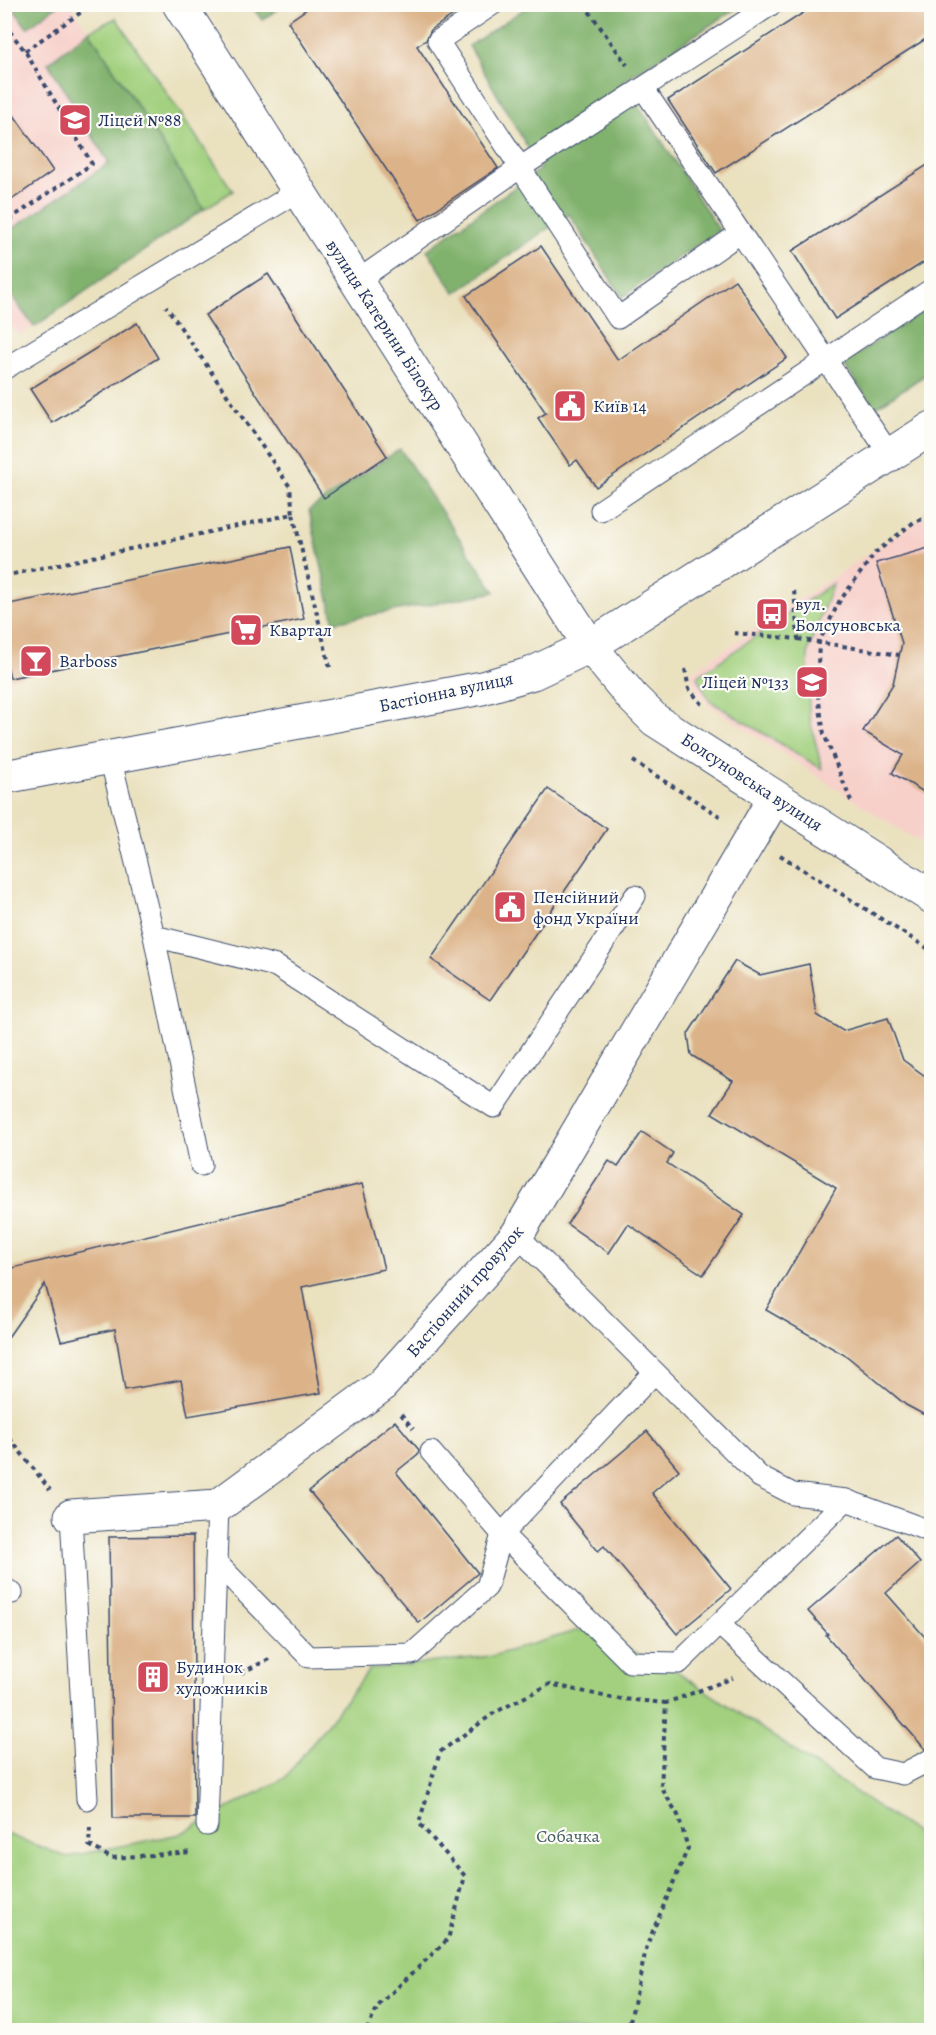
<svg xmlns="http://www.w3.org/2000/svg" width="936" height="2035" font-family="Alegreya,serif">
<rect width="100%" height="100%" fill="#fdfcf7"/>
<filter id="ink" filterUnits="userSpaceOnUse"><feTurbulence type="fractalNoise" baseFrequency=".0167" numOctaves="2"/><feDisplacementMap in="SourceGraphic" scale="12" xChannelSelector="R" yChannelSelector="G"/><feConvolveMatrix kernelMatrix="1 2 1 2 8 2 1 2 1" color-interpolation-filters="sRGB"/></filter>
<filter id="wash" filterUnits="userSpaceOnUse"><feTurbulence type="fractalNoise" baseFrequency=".008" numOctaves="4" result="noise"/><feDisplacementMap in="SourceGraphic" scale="24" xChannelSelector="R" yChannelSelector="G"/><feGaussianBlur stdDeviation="1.35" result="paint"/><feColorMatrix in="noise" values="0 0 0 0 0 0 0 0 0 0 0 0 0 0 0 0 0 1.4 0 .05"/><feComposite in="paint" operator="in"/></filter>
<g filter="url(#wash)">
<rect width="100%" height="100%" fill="#eae1bf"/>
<g fill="#f7d0ca">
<path d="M4,5H71L204,209L19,336L4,318Z"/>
<path d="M931,512V850L710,706L696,692L691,672Z"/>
</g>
<g fill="#a2d07e" stroke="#5e806e" stroke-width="1.5">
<path d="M116,18L233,191L204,209L89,31Z"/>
<path d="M833,583L808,651L809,716L822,769L710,701L697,677Z"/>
<path d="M582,1629L675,1670L931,1843V2030H5L4,1833L67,1857L180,1834L285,1778L370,1669L492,1656Z"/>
</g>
<g fill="#81b26d" stroke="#4e7066" stroke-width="1.5">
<path d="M11,5H58L27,28Z"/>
<path d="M251,5H284L262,20Z"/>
<path d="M530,5H742L623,81L719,230L622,297L569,214L455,293L427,250L540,169L469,46Z"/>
<path d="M89,31L204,209L34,327L5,287V234L109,163L48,63Z"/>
<path d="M931,305V371L875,408L843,364Z"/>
<path d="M400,449L495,592L334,622L309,510Z"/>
</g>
<g id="blocks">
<g fill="#dcb389">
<path d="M314,4H469L431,30L426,40L417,46L498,168L420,220L288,22Z"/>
<path d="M817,4H932V35L716,173L668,100Z"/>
<path d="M4,101L53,171L4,205Z"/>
<path d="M932,162V257L835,319L792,251Z"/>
<path d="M541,246L618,360L735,280L787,358L596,487L577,460L570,465L538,418L546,413L466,296Z"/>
<path d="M268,274L387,456L324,498L205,315Z"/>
<path d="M137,323L158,358L52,423L30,389Z"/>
<path d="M290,547L304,619L10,678L4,651V605Z"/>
<path d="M932,547V797L892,773L903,755L863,731L893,684L902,643L876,563Z"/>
<path d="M548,789L607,829L490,1000L431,959Z"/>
<path d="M735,961L760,975L809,964L817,1015L843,1031L888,1018L903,1060L932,1081V1419L906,1405L848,1357L766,1310L836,1188L712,1113L733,1081L691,1055L688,1034Z"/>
<path d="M642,1132L673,1153L667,1163L744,1215L703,1275L628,1224L609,1253L567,1224L609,1161L618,1167Z"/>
<path d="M362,1184L384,1269L302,1287L321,1393L188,1416L181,1380L125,1390L115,1329L61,1341L45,1284L4,1343V1270Z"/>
<path d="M395,1421L419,1450L418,1454L396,1472L478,1573L419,1623L309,1491Z"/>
<path d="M647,1431L679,1470L652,1493L731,1589L677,1634L604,1546L598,1551L560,1504Z"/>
<path d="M896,1535L920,1563L886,1593L932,1645V1746L925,1749L826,1635L828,1634L808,1611Z"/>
<path d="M193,1536L195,1818H113L109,1537Z"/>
</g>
</g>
</g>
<g filter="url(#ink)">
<use href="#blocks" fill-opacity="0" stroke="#3a4a6d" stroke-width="1.5"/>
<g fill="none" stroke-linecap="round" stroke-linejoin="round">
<g stroke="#3a4a6d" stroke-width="23">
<g id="service">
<path d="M493,4L438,41L618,318L740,233"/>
<path d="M643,88L890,455"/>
<path d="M357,281L521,167L772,4"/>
<path d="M4,369L299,191"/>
<path d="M601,510L932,289"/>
<path d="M110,757L154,936L201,1165"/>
<path d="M154,936L276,966L494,1107L635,896"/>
<path d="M517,1235L760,1477L793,1494L846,1500L932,1532"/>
<path d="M431,1452L502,1534L630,1662L679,1663L846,1500"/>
<path d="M71,1516L87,1799"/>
<path d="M216,1562L309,1657L412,1654L487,1587L502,1534L654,1373"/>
<path d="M4,1588L12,1593"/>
<path d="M719,1624L875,1768L903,1774L932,1759"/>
<path d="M207,1825L218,1506"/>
</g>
</g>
<g stroke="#3a4a6d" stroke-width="35">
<path id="minor" d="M71,1516L218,1506L380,1387L517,1235L775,797"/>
</g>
<g stroke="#3a4a6d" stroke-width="35">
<g id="tertiary">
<path d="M179,4L590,646L632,697L655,720L932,897"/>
<path d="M4,777L482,688L533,673L590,646L932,428"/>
</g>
</g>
<g stroke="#3a4a6d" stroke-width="4" stroke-dasharray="4.5 4.5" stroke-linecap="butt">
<path d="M584,4L627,65"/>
<path d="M4,24L25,51L92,164L4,223"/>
<path d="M25,51L93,4"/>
<path d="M4,300L8,304L4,307"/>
<path d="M293,514L330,668"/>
<path d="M4,576L293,514L290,487L166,306"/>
<path d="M734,633L798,639L794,590"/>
<path d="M798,639L899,655"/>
<path d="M685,669L689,689L704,706"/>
<path d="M633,761L721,817"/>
<path d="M851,801L824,734L817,689L819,642L839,602L875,553L914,522L932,516"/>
<path d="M780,855L932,951"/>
<path d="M401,1414L413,1429"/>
<path d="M4,1431L50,1490"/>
<path d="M241,1673L269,1659"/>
<path d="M90,1827L89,1845L111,1858L192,1852"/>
<path d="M367,2030L378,2006L448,1939L465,1876L419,1823L440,1752L494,1713L550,1684L612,1698L666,1703"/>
<path d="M628,2030L647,1945L688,1848L678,1815L661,1787L666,1703L733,1678"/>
</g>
<use href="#service" stroke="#fff" stroke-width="21"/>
<use href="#minor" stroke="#fff" stroke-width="33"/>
<use href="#tertiary" stroke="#fff" stroke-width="33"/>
</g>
</g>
<defs>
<g id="school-square" transform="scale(1.725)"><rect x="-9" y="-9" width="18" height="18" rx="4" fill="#d1495b" stroke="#fdfcf7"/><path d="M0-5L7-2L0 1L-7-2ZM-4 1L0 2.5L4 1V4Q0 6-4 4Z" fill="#fff"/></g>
<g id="civic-square" transform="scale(1.725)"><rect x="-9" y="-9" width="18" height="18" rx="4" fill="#d1495b" stroke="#fdfcf7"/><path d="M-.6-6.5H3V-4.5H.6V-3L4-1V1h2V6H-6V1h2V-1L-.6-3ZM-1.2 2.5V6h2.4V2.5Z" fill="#fff"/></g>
<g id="bus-square" transform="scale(1.725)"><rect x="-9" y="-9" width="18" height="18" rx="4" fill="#d1495b" stroke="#fdfcf7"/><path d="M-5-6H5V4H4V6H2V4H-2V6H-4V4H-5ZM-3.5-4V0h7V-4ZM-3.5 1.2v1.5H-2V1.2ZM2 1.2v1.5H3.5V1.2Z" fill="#fff"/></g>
<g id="supermarket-square" transform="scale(1.725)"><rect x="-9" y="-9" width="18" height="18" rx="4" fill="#d1495b" stroke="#fdfcf7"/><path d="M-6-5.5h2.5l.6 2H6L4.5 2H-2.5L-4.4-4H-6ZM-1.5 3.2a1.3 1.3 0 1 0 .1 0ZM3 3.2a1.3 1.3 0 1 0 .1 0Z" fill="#fff"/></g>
<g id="bar-square" transform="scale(1.725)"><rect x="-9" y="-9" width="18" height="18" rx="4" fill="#d1495b" stroke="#fdfcf7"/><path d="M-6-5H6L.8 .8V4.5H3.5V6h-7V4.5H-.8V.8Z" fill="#fff"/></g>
<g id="building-square" transform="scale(1.725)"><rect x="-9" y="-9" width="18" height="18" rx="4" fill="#d1495b" stroke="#fdfcf7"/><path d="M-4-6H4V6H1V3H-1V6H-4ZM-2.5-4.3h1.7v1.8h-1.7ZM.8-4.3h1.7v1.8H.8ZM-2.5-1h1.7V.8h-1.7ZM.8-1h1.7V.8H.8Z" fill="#fff"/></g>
</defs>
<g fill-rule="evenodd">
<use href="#school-square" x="75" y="120"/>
<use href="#civic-square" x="570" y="406"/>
<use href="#bus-square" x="772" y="614"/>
<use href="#supermarket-square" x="246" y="630"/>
<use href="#bar-square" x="36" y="661"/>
<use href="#school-square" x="812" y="682"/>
<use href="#civic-square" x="510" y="907"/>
<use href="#building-square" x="153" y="1677"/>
</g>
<g text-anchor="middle" stroke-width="4.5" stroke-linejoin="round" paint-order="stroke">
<g font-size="18" fill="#1b2f5e" stroke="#fdfcf7" text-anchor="start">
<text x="98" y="126">Ліцей №88</text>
<text x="593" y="412">Київ 14</text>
<text x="795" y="610">вул.<tspan x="795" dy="21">Болсуновська</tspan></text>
<text x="269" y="636">Квартал</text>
<text x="59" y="667">Barboss</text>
<text x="789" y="688" text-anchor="end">Ліцей №133</text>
<text x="533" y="903">Пенсійний<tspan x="533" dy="21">фонд України</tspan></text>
<text x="176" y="1673">Будинок<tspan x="176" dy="21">художників</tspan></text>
</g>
<g font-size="18" fill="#1b2f5e" stroke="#fdfcf7">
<text transform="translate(385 325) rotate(57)" y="6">вулиця Катерини Білокур</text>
<text transform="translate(446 692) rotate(-12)" y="6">Бастіонна вулиця</text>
<text transform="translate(752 782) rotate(33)" y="6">Болсуновська вулиця</text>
<text transform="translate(465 1291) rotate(-49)" y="6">Бастіонний провулок</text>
</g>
<g font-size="18" fill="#445f68" stroke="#fdfcf7">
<text x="568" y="1842">Собачка</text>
</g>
</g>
<rect width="936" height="2035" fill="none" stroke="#fdfcf7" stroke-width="24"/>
</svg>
